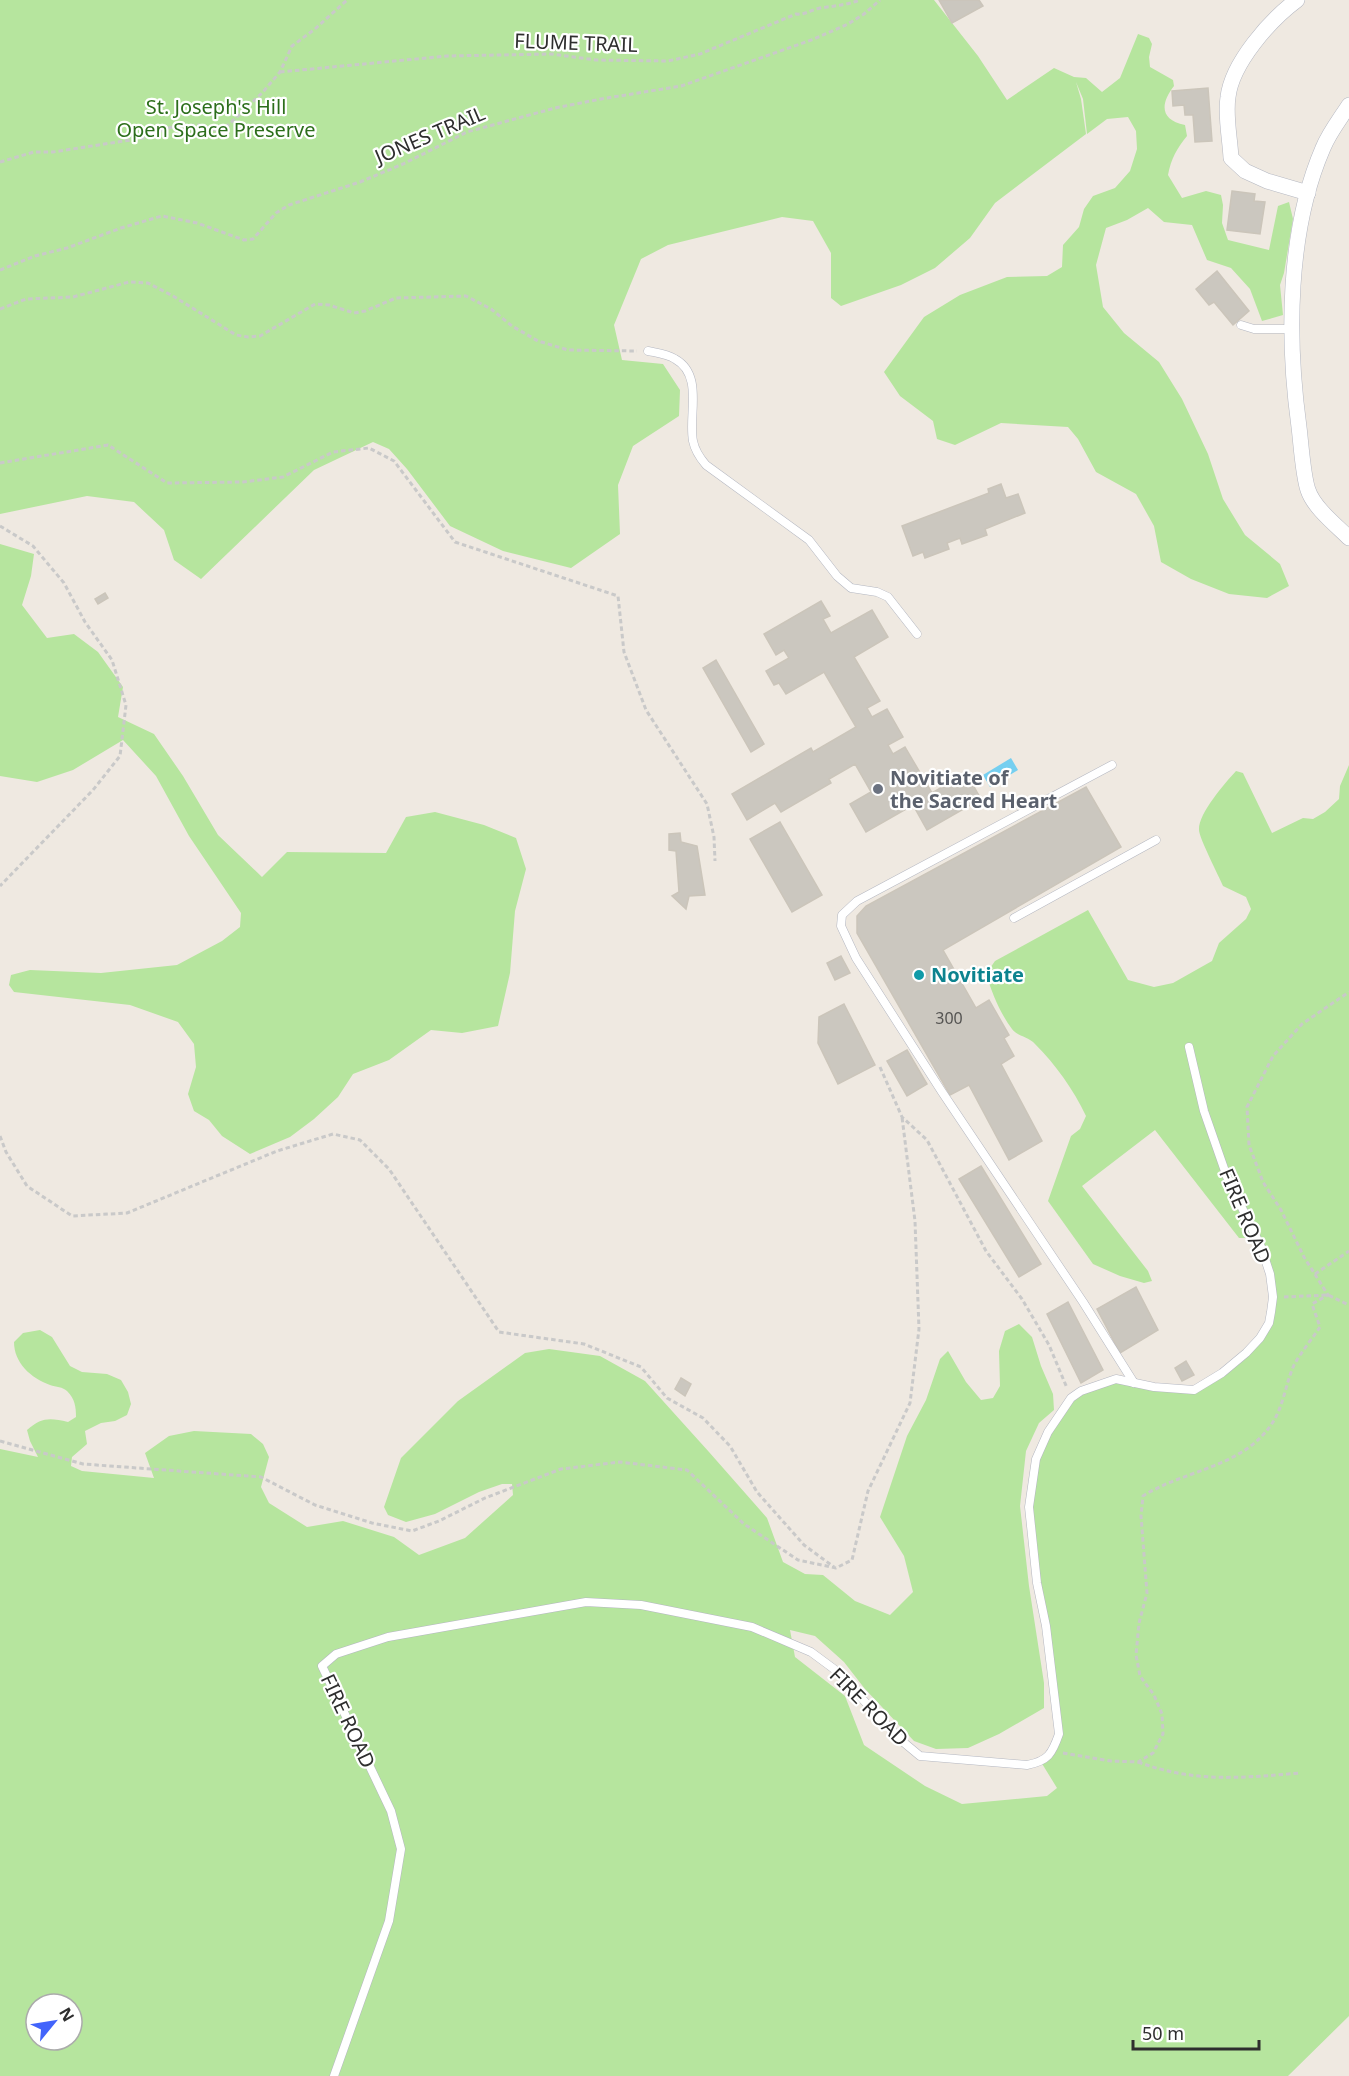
<svg xmlns="http://www.w3.org/2000/svg" width="1349" height="2076" font-family="'Noto Sans',sans-serif">
<rect width="100%" height="100%" fill="#efe9e1"/>
<g fill="#b6e59e" fill-rule="evenodd">
<path d="M0,0H934L978,56L1007,100L1054,68L1074,77L1086,78L1102,92L1120,78L1138,34L1149,38L1152,44L1149,57L1150,67L1173,80L1174,86C1160,104 1160,120 1185,125L1187,136C1177,148 1171,159 1168,175L1182,198L1206,191L1221,195L1223,205L1222,223L1228,240L1269,250L1278,206L1289,202L1293,219L1284,273L1280,285L1283,315L1262,321L1250,289L1231,268L1207,260L1192,225L1164,222L1148,208L1127,220L1106,228L1096,265L1103,307L1124,333L1159,362L1182,399L1208,454L1223,499L1245,535L1280,564L1289,586L1267,598L1229,594L1191,579L1161,562L1154,526L1136,494L1096,472L1078,439L1068,427L1001,423L955,445L937,439L933,421L900,396L884,372L924,317L960,295L1007,277L1047,276L1062,267L1063,245L1079,227L1084,209L1093,196L1115,188L1130,171L1137,149L1136,131L1128,117L1107,119L1087,134L1083,99L1076,82L1081,99L1086,134L995,203L970,238L935,268L901,285L841,306L831,298V253L813,221L782,217L668,245L641,259L614,325L622,360L663,364L680,390L679,416L633,446L618,485L620,534L571,568L503,551L450,526L407,469L389,449L373,442L314,470L201,579L174,560L164,530L134,502L87,496L0,514Z"/>
<path d="M0,544L34,554L31,576L22,605L47,638L74,634L98,652L123,687L118,717L154,734L183,776L218,835L262,877L287,852L386,853L406,817L435,812L484,825L516,838L526,869L515,911L510,973L498,1026L462,1033L431,1030L389,1060L353,1074L338,1097L314,1119L290,1137L250,1154L222,1136L209,1120L194,1111L188,1094L196,1067L194,1044L178,1022L130,1005L14,992L9,985L11,975L30,970L101,973L177,965L222,941L240,927L241,913L189,836L156,776L123,740L73,770L37,782L0,776Z"/>
<path d="M1349,765V2016L1288,2076H0V1449L38,1457L30,1441L27,1430C42,1417 50,1418 68,1422L76,1417C76,1407 75,1399 67,1391C63,1387 56,1387 50,1385C31,1378 14,1363 14,1342L23,1333L40,1330L52,1337L70,1366L82,1372L107,1374L121,1380L128,1392L131,1404L127,1415L115,1421L101,1423L85,1431L87,1444L72,1457L71,1466L82,1471L154,1478L145,1453L169,1436L194,1431L251,1434L263,1444L269,1457L261,1487L269,1503L307,1527L343,1521L394,1537L419,1555L465,1538L513,1495L512,1484H502L479,1492L435,1514L406,1522L388,1515L384,1507L401,1458L458,1401L525,1353L549,1349L600,1356L645,1381L709,1452L767,1518L783,1562L805,1574L823,1575L855,1601L890,1615L913,1592L904,1556L880,1517L907,1436L926,1400L940,1359L948,1351L966,1382L981,1400L993,1398L1000,1386L999,1351L1005,1331L1019,1324L1032,1337L1041,1366L1053,1394L1054,1410L1039,1423L1026,1451L1020,1506L1029,1586L1044,1683V1708L999,1734L968,1748L936,1749L914,1741L865,1689L844,1662L815,1636L790,1630L795,1657L845,1696L864,1745L925,1786L962,1804L1047,1796L1057,1788L1041,1762L1059,1734L1029,1507L1036,1459L1071,1398L1116,1379L1194,1390L1222,1373L1269,1323L1273,1297L1256,1238H1239L1155,1130L1082,1186L1148,1271L1152,1281L1144,1283L1120,1276L1093,1264L1048,1201L1071,1136L1080,1129L1086,1116C1073,1089 1056,1065 1035,1044C1029,1037 1017,1036 1012,1029C1000,1013 992,993 986,974L995,961L1088,910L1128,980L1154,987L1173,983L1212,961L1219,943L1246,919L1251,909L1246,897L1223,886C1219,876 1199,838 1199,830C1198,814 1225,783 1236,771L1243,773L1272,833L1303,818L1313,819L1325,812L1339,799L1340,786ZM36,2004H72V2040H36Z"/>
</g>
<path fill="#75cff0" d="M1011,758L1018,770L990,787L983,775Z"/>
<g fill="#cbc7bf" stroke="#cbc5ba" stroke-width="1.5">
<path d="M939,0H979L983,6L952,23Z"/>
<path d="M1208,88L1212,141L1195,142L1193,115H1185L1184,105L1173,106L1172,91Z"/>
<path d="M1232,191L1255,194L1254,201L1265,202L1260,234L1227,230Z"/>
<path d="M1217,271L1249,311L1233,325L1214,302L1209,305L1196,289Z"/>
<path d="M1001,484L1006,498L1018,494L1025,513L985,529L987,535L962,544L960,538L947,543L949,549L925,558L923,552L913,556L902,526L989,493L988,489Z"/>
<path d="M105,593L108,598L98,604L95,599Z"/>
<path d="M821,601L830,616L823,619L831,633L872,610L888,637L854,657L880,701L867,708L872,717L887,709L903,737L888,745L893,754L905,747L932,793L966,773L981,799L927,830L913,805L866,832L850,804L871,792L855,764L829,779L831,783L781,812L775,803L747,820L732,794L811,748L813,752L856,727L824,672L786,694L779,683L774,685L766,671L789,658L784,650L776,655L764,634Z"/>
<path d="M716,660L764,744L751,752L703,668Z"/>
<path d="M1086,787L1121,847L943,950L976,1008L989,1000L1009,1035L1004,1038L1014,1056L1001,1064L1042,1141L1009,1160L969,1085L950,1095L857,933V916L866,906Z"/>
<path d="M780,822L822,895L792,912L750,839Z"/>
<path d="M680,833L681,842L697,846L705,895L689,896L686,909L672,896L679,892L676,851L669,850V834Z"/>
<path d="M841,956L850,973L835,980L827,963Z"/>
<path d="M844,1004L875,1065L838,1084L818,1043L819,1017Z"/>
<path d="M907,1050L927,1084L907,1096L887,1061Z"/>
<path d="M981,1166L1041,1264L1019,1277L959,1179Z"/>
<path d="M1136,1287L1158,1330L1120,1353L1097,1309Z"/>
<path d="M1068,1302L1103,1370L1081,1383L1047,1314Z"/>
<path d="M1186,1361L1194,1375L1182,1381L1175,1368Z"/>
<path d="M681,1378L691,1384L685,1396L675,1389Z"/>
</g>
<g fill="none" stroke-linecap="round" stroke-linejoin="round">
<g stroke="#b4b7c1" stroke-width="9">
<g id="lane">
<path d="M1241,325L1254,329H1293"/>
<path d="M648,351C657,353 667,354 675,359C704,375 688,415 693,441C695,451 700,458 706,465L809,540L837,576L851,588L877,592L888,597L917,634"/>
<path d="M1112,765L857,901L842,915L841,926L856,958L942,1092L1083,1302L1134,1383"/>
<path d="M1014,918L1156,840"/>
<path d="M334,2076L389,1921L401,1849L391,1811L322,1666L336,1654L388,1637L586,1602L641,1605L752,1627L811,1652L834,1669L902,1741L920,1756L1027,1765C1048,1761 1052,1754 1059,1734L1046,1626L1037,1583L1029,1507L1036,1459L1048,1432L1071,1398L1081,1391L1116,1379L1154,1387L1194,1390L1222,1373L1246,1353L1260,1338L1269,1323L1271,1312L1273,1297L1270,1274L1261,1247L1227,1177L1204,1111L1189,1047"/>
</g>
</g>
<g stroke="#b4b7c1" stroke-width="16">
<g id="street">
<path d="M1297,0C1270,20 1232,63 1228,97C1225,116 1230,138 1231,158L1245,171L1267,181L1308,193"/>
<path d="M1349,105C1340,119 1329,133 1323,148C1287,231 1287,339 1299,427C1301,443 1303,476 1308,490C1314,508 1336,525 1349,538"/>
</g>
</g>
<g stroke="#c9c9c9" stroke-width="3" stroke-dasharray="4.5 3" stroke-linecap="butt">
<path d="M280,72L447,56L551,54L596,60L668,61L700,54L796,14C805,15 811,10 820,8C834,6 847,5 860,0"/>
<path d="M0,162L34,152H53L150,137L167,128L181,126L199,125L218,131L224,129L262,93L280,72L292,46L315,29L347,0"/>
<path d="M0,270L35,256L67,248L121,228L162,216L197,223L244,240L253,239L276,213L289,205L360,182L403,164L467,132L555,108L601,99L681,86L814,39L848,24L864,14L880,0"/>
<path d="M0,309L26,299L73,297L129,282L148,283L173,296L236,335L248,337L260,336L315,304L329,305L354,313L365,311L396,298L466,296L491,309L512,326L538,341L568,350L637,351"/>
<path d="M0,463L108,445L167,483L243,482L283,477L333,452L369,448L394,461L455,542L618,596L624,652L646,710L707,804L714,837L715,861"/>
<path d="M0,526L33,546L64,583L85,622L112,660L126,705L120,756L93,790L0,886"/>
<path d="M880,1067L902,1117L927,1140L986,1251L1022,1299L1049,1345L1067,1388"/>
<path d="M0,1136L6,1152L27,1186L72,1216L127,1213L277,1151L333,1134L360,1140L389,1169L499,1332L584,1344L641,1367L667,1398L703,1418L730,1446L757,1492L804,1545L834,1567"/>
<path d="M1315,1274L1349,1251"/>
<path d="M1284,1297L1328,1295L1349,1305"/>
<path d="M0,1441L83,1464L261,1477L315,1505L372,1523L412,1531L439,1521L485,1498L561,1469L620,1462L687,1470L744,1524L798,1560L836,1568L852,1560L868,1491L910,1403L919,1329L915,1221L902,1117"/>
<path d="M1063,1753L1111,1761L1138,1762L1153,1753L1163,1734L1162,1714L1154,1695L1140,1676L1136,1655L1139,1623L1147,1593L1141,1516L1143,1496C1184,1470 1241,1468 1271,1425C1284,1406 1285,1385 1294,1365C1301,1352 1312,1339 1320,1327L1312,1304L1328,1295L1304,1257L1281,1210L1263,1182L1249,1145L1247,1107L1273,1056L1302,1024L1349,992"/>
<path d="M1138,1762C1195,1783 1241,1778 1300,1773"/>
</g>
<use href="#lane" stroke="#fff" stroke-width="8"/>
<use href="#street" stroke="#fff" stroke-width="15"/>
</g>
<circle fill="#6b7280" stroke="#fff" stroke-width="2" cx="878" cy="789" r="6"/>
<circle fill="#0f9aa8" stroke="#fff" stroke-width="2" cx="919" cy="975" r="6"/>
<g text-anchor="middle" stroke-width="4.5" stroke-linejoin="round" paint-order="stroke">
<g font-size="16" fill="#555452">
<text x="949" y="1024">300</text>
</g>
<g font-size="20" fill="#2e2e2e" stroke="#fff">
<text transform="translate(576 43) rotate(2)" y="7">FLUME TRAIL</text>
<text transform="translate(430 135) rotate(-23)" y="7">JONES TRAIL</text>
<text transform="translate(1245 1216) rotate(67)" y="7">FIRE ROAD</text>
<text transform="translate(869 1707) rotate(45)" y="7">FIRE ROAD</text>
<text transform="translate(348 1721) rotate(65)" y="7">FIRE ROAD</text>
</g>
<g font-size="20" fill="#2c6e1b" stroke="#fff">
<text x="216" y="114">St. Joseph's Hill<tspan x="216" dy="23">Open Space Preserve</tspan></text>
</g>
<g font-size="20" font-weight="bold" fill="#5b616d" stroke="#fff" text-anchor="start">
<text x="890" y="785">Novitiate of<tspan x="890" dy="23">the Sacred Heart</tspan></text>
</g>
<g font-size="20" font-weight="bold" fill="#0d838f" stroke="#fff" text-anchor="start">
<text x="931" y="982">Novitiate</text>
</g>
</g>
<g transform="translate(54 2022) rotate(60)"><circle r="28" fill="#ffffff" stroke="#ababab" stroke-width="1.5"/>
<path d="M0-4.5L10 22L0 15L-10 22Z" fill="#4264fb"/>
<text y="-9" font-size="16" font-weight="bold" text-anchor="middle" fill="#2e2e2e">N</text>
</g>
<path d="M1133 2040v9h126v-9" fill="none" stroke="#2e2e2e" stroke-width="3"/>
<text x="1142" y="2040" font-size="18" fill="#2e2e2e" stroke="#ffffff" stroke-width="4.5" paint-order="stroke">50 m</text>
</svg>
